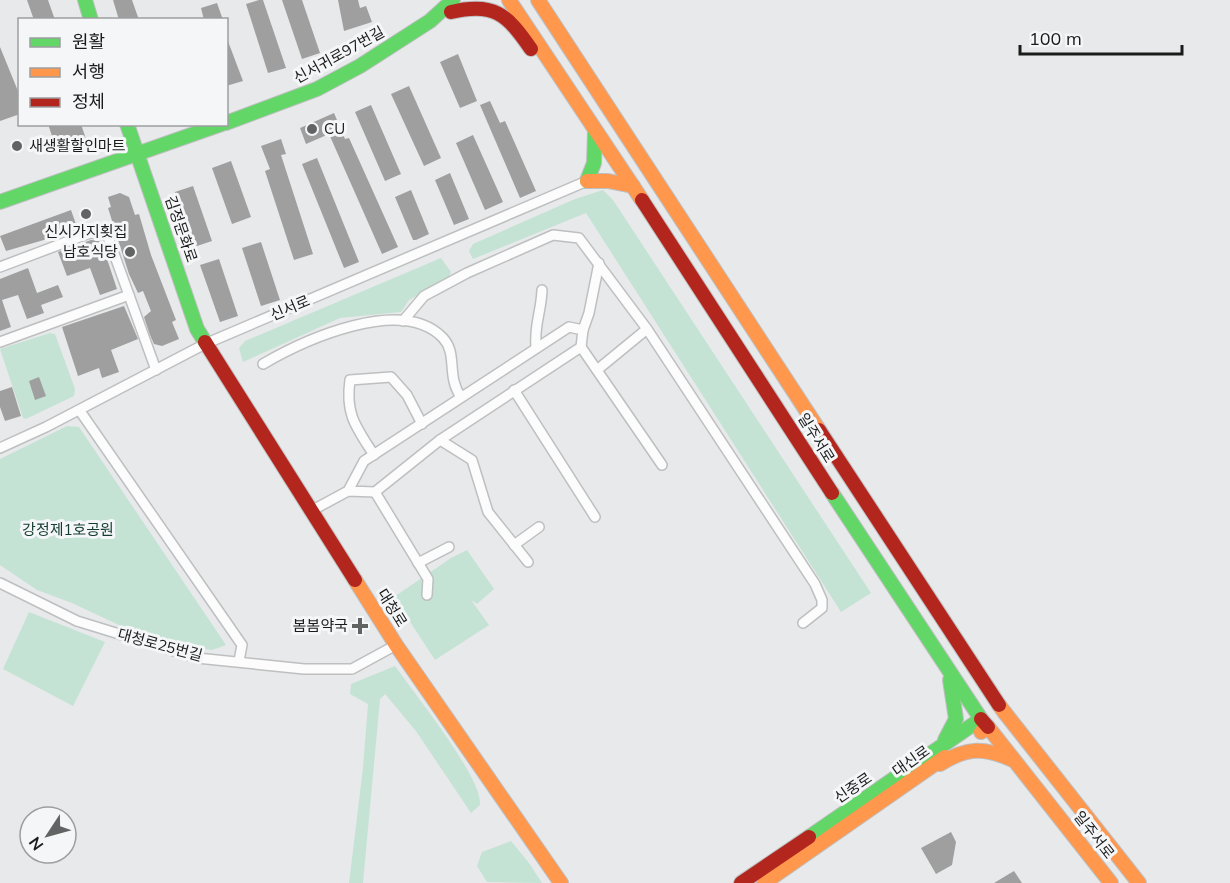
<svg xmlns="http://www.w3.org/2000/svg" width="1230" height="883" font-family="Mulish,'Noto Sans KR',sans-serif">
<rect width="100%" height="100%" fill="#e8e9ea"/>
<g fill="#c4e3d5">
<path d="M603,190L613,200L871,593L841,612L586,213L473,259L469,251L473,244L575,199Z"/>
<path d="M441,258L451,272L448,278L409,300L401,312L340,318L243,362L239,348L245,341Z"/>
<path d="M50,333L55,334L75,389L74,396L26,419L23,418L0,349Z"/>
<path d="M67,426L79,427L226,645L212,650L155,642L72,603L37,590L0,565V459Z"/>
<path d="M467,550L494,589L477,604L471,600L489,625L435,660L394,597L451,558Z"/>
<path d="M29,612L105,642L73,706L3,669Z"/>
<path d="M395,666C413,692 483,778 480,805L471,813L416,731L385,694L380,699L363,883H349L363,768L368,704L350,694L351,684Z"/>
<path d="M511,841L529,863L542,883L487,882L477,866L482,852Z"/>
</g>
<g fill="#9f9fa0">
<path d="M27,0H48L55,20H34Z"/>
<path d="M113,0H132L139,20H119Z"/>
<path d="M259,0H263L286,68L268,73L246,4Z"/>
<path d="M282,0H302L320,53L302,59Z"/>
<path d="M338,0H358L360,8L366,6L372,22L344,31Z"/>
<path d="M217,3L223,20H204L201,8Z"/>
<path d="M226,36L243,81L226,86Z"/>
<path d="M0,47L20,96V114L0,121Z"/>
<path d="M458,54L477,101L460,108L440,62Z"/>
<path d="M409,86L441,158L424,166L391,94Z"/>
<path d="M490,101L500,123L505,121L536,191L520,198L480,105Z"/>
<path d="M371,105L401,174L385,181L355,112Z"/>
<path d="M334,113L345,139L349,138L398,247L382,254L329,134L306,144L300,128Z"/>
<path d="M48,124H81L86,139L47,153L42,139L52,136Z"/>
<path d="M473,135L503,202L485,210L456,143Z"/>
<path d="M281,139L286,154L281,155L313,254L294,260L265,171L270,169L261,146Z"/>
<path d="M317,158L359,262L344,268L302,164Z"/>
<path d="M231,161L251,217L232,224L212,168Z"/>
<path d="M450,173L469,219L454,225L435,180Z"/>
<path d="M193,186L212,241L194,247L175,192Z"/>
<path d="M411,190L429,234L416,240H413L395,197Z"/>
<path d="M120,193L129,197L135,215L139,214L151,255L176,320L172,322L179,339L162,346L154,344L150,335L144,317L151,311L143,291L138,293L129,274L108,208L111,207L108,197Z"/>
<path d="M71,210L78,230L6,251L0,236Z"/>
<path d="M91,240L101,241L117,289L100,295L90,268L67,276L58,252Z"/>
<path d="M261,242L280,300L261,306L242,248Z"/>
<path d="M219,259L238,316L220,322L200,265Z"/>
<path d="M28,268L37,293L58,285L63,297L41,305L44,313L27,319L18,295L2,300L11,327L0,331V279Z"/>
<path d="M124,306L138,339L111,350L119,372L102,378L99,368L78,376L62,327Z"/>
<path d="M39,377L46,396L35,400L29,381Z"/>
<path d="M12,387L21,416L5,421L0,407V391Z"/>
<path d="M951,832L956,842L952,865L936,874L921,848Z"/>
<path d="M1014,871L1022,883H994Z"/>
</g>
<g fill="none" stroke-linecap="round" stroke-linejoin="round">
<g stroke="#bebfc0" stroke-width="12">
<g id="street">
<path d="M0,267L90,233L103,234L108,237L156,370"/>
<path d="M403,321L424,296L467,273L553,235L579,238L647,329L815,584L822,600V608L803,623"/>
<path d="M583,330L589,313L599,263"/>
<path d="M0,342L129,295"/>
<path d="M581,347L662,465"/>
<path d="M536,348C534,323 541,314 542,290"/>
<path d="M263,364C304,340 402,295 443,338C458,354 446,376 461,397"/>
<path d="M597,370L647,329"/>
<path d="M514,390L595,517"/>
<path d="M80,411L242,645L239,661"/>
<path d="M440,440L472,460L488,512L528,562"/>
<path d="M0,448L46,427L205,344L587,181"/>
<path d="M374,455C356,427 345,414 350,380L391,377L407,395L422,424"/>
<path d="M375,492L428,579L427,595"/>
<path d="M311,511L348,491L375,492L440,440L581,347L583,330L569,327L364,461L348,491"/>
<path d="M514,545L539,527"/>
<path d="M418,563L449,547"/>
<path d="M0,583L77,621L197,658L304,669H352L396,645"/>
</g>
</g>
<g stroke="#bebfc0" stroke-width="16">
<g id="fast">
<path d="M85,0L91,20"/>
<path d="M226,123L317,89L360,66L430,21L453,0"/>
<path d="M127,124L197,329L205,342"/>
<path d="M587,181L594,163L595,131"/>
<path d="M0,202L222,124"/>
<path d="M945,740L956,719L950,680"/>
<path d="M809,837L981,719L832,493"/>
</g>
</g>
<g stroke="#bebfc0" stroke-width="16">
<g id="slow">
<path d="M509,0L642,200"/>
<path d="M538,0L819,430"/>
<path d="M587,181H608L633,186"/>
<path d="M355,580L396,645L561,883"/>
<path d="M999,705L1005,713"/>
<path d="M1005,713L1139,883"/>
<path d="M981,732L988,727L1111,883"/>
<path d="M940,764C967,747 984,747 1013,760"/>
<path d="M764,883L945,757"/>
</g>
</g>
<g stroke="#bebfc0" stroke-width="16">
<g id="jam">
<path d="M451,12C494,2 507,14 531,49"/>
<path d="M642,200L832,493"/>
<path d="M205,342L355,580"/>
<path d="M819,430L999,705"/>
<path d="M981,719L988,727"/>
<path d="M741,883L809,837"/>
</g>
</g>
<use href="#street" stroke="#fcfcfc" stroke-width="9"/>
<use href="#fast" stroke="#63d668" stroke-width="14"/>
<use href="#slow" stroke="#ff974d" stroke-width="14"/>
<use href="#jam" stroke="#b3261e" stroke-width="14"/>
</g>
<g fill="#626363" stroke="#f5f6f8" stroke-width="2">
<circle cx="312" cy="129" r="6"/>
<circle cx="17" cy="146" r="6"/>
<circle cx="86" cy="214" r="6"/>
<circle cx="130" cy="252" r="6"/>
<path d="M357 617h6v6h6v6h-6v6h-6v-6h-6v-6h6z"/>
</g>
<g text-anchor="middle" stroke-width="6" stroke-linejoin="round" paint-order="stroke">
<g font-size="15" fill="#1a1b1b" stroke="#f5f6f8">
<text transform="translate(339 55) rotate(-29)" y="5">신서귀로97번길</text>
<text transform="translate(181 229) rotate(71)" y="5">김정문화로</text>
<text transform="translate(290 308) rotate(-23)" y="5">신서로</text>
<text transform="translate(816 438) rotate(58)" y="5">일주서로</text>
<text transform="translate(392 608) rotate(58)" y="5">대청로</text>
<text transform="translate(160 645) rotate(15)" y="5">대청로25번길</text>
<text transform="translate(911 761) rotate(-35)" y="5">대신로</text>
<text transform="translate(853 788) rotate(-34)" y="5">신중로</text>
<text transform="translate(1094 835) rotate(52)" y="5">일주서로</text>
</g>
<g font-size="15" fill="#1a1b1b" stroke="#f5f6f8" text-anchor="start">
<text x="324" y="134">CU</text>
<text x="29" y="151">새생활할인마트</text>
<text x="86" y="237" text-anchor="middle">신시가지횟집</text>
<text x="118" y="257" text-anchor="end">남호식당</text>
<text x="348" y="631" text-anchor="end">봄봄약국</text>
</g>
<g font-size="15" fill="#133e2d" stroke="#f5f6f8">
<text x="68" y="535">강정제1호공원</text>
</g>
</g>
<rect x="18" y="18" width="210" height="108" fill="#f5f6f8" stroke="#9d9ea0" stroke-width="1.5"/>
<rect x="30" y="38" width="30" height="9" fill="#63d668" stroke="#9d9ea0" stroke-width="1.5"/>
<text x="72" y="48" font-size="18" fill="#1a1b1b">원활</text>
<rect x="30" y="68" width="30" height="9" fill="#ff974d" stroke="#9d9ea0" stroke-width="1.5"/>
<text x="72" y="78" font-size="18" fill="#1a1b1b">서행</text>
<rect x="30" y="98" width="30" height="9" fill="#b3261e" stroke="#9d9ea0" stroke-width="1.5"/>
<text x="72" y="108" font-size="18" fill="#1a1b1b">정체</text>
<g transform="translate(48 835) rotate(234)"><circle r="28" fill="#f5f6f8" stroke="#9d9ea0" stroke-width="1.5"/>
<path d="M0-4.5L10 22L0 15L-10 22Z" fill="#626363"/>
<text y="-9" font-size="16" font-weight="bold" text-anchor="middle" fill="#1a1b1b">N</text>
</g>
<path d="M1020 45v9h162v-9" fill="none" stroke="#1a1b1b" stroke-width="3"/>
<text x="1029" y="45" font-size="18" fill="#1a1b1b" stroke="#f5f6f8" stroke-width="4.5" paint-order="stroke">100 m</text>
</svg>
